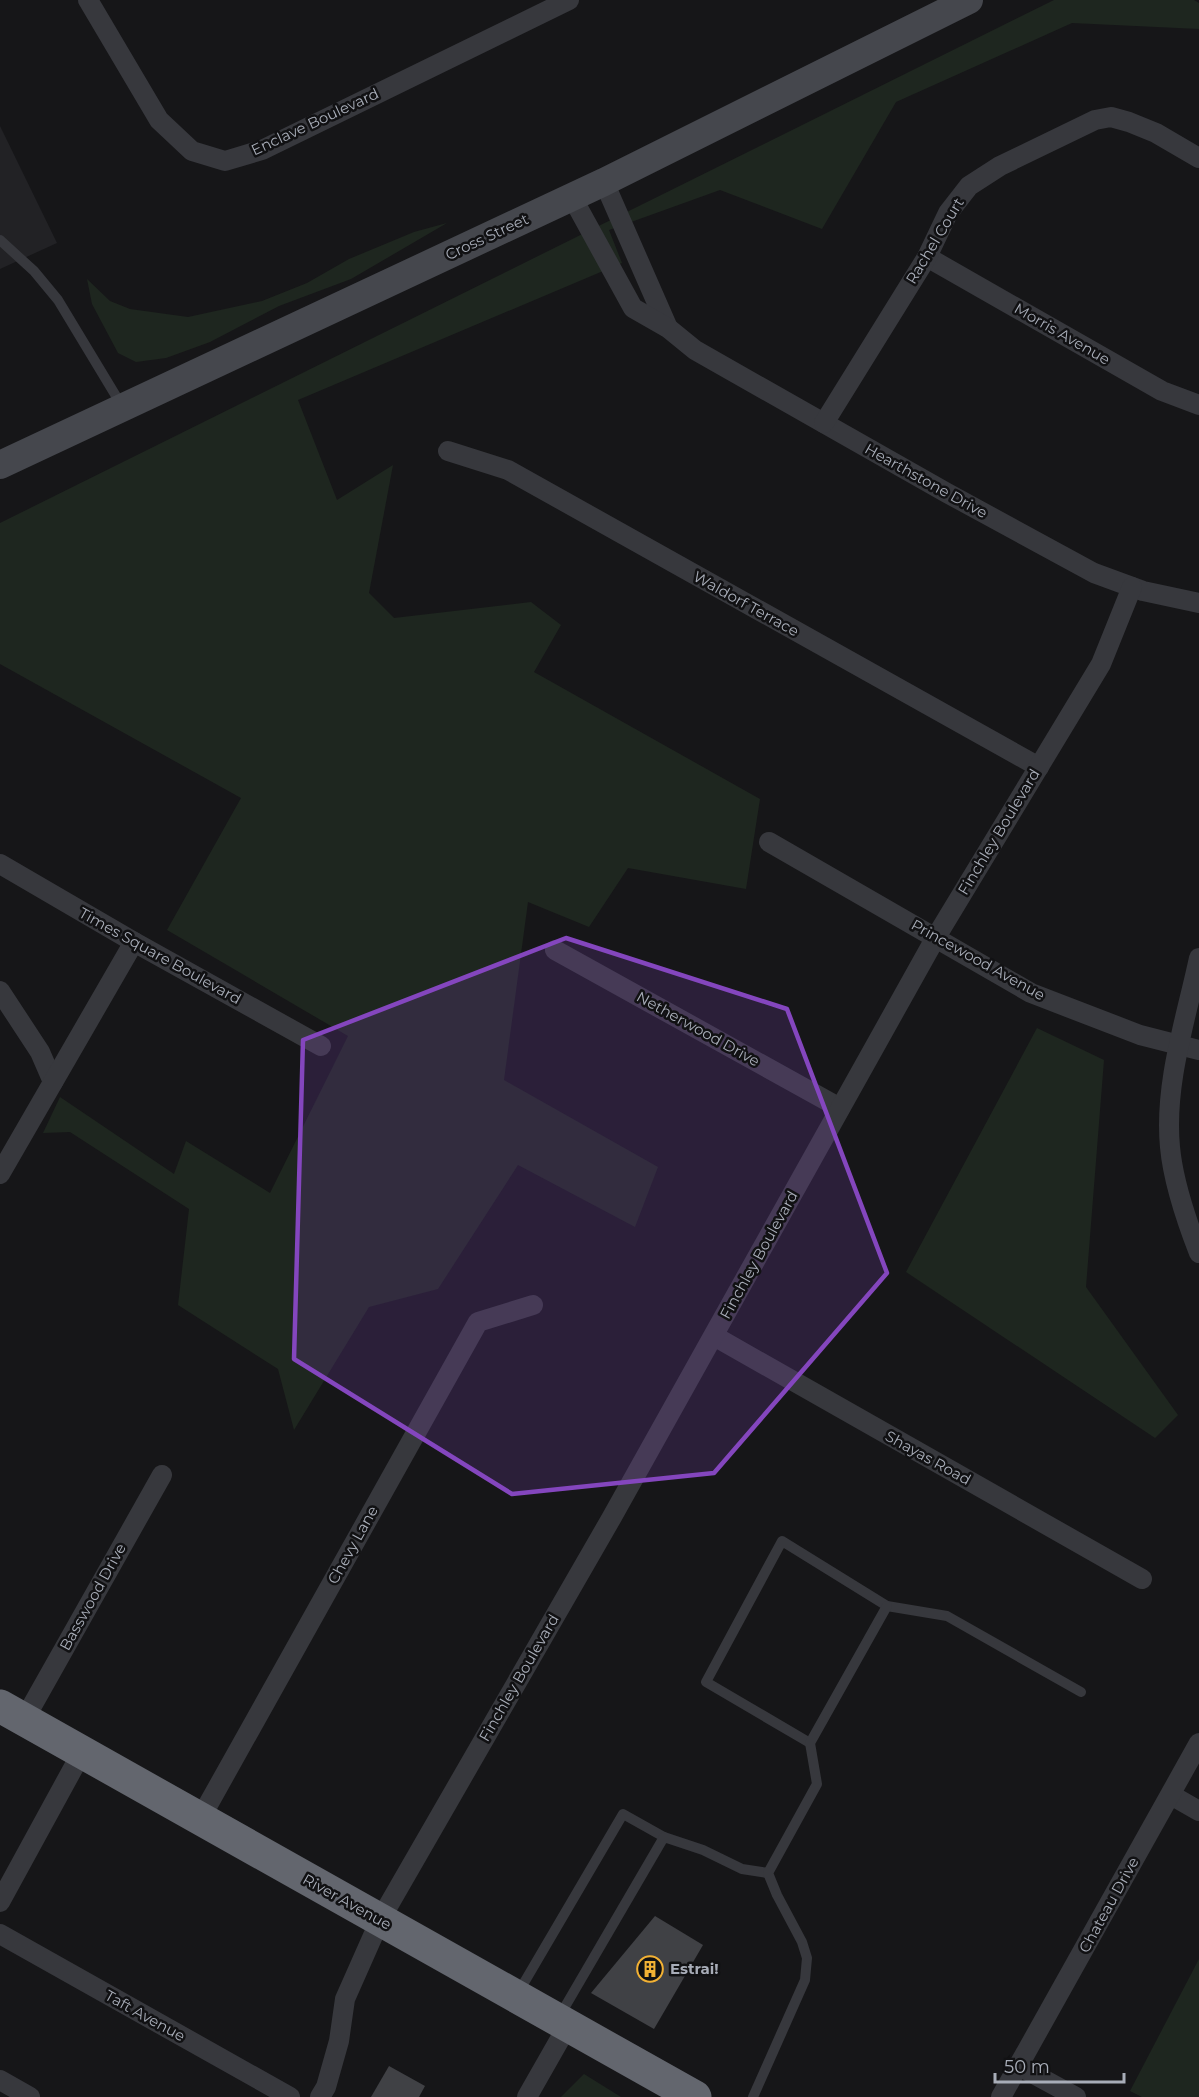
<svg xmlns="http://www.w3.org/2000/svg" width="1199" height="2097" font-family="Montserrat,sans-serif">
<rect width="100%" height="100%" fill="#161618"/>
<path fill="#222225" d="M0,126L57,243L0,269Z"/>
<g fill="#1e261f">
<path d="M1054,0H1194L1199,3V29L1072,23L896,102L822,229L720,190L609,230L622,263L298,400L337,500L393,465L369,593L394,618L531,602L561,625L534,672L760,799L746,889L628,868L589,927L528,902L504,1080L658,1167L635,1227L518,1165L438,1289L369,1307L294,1430L278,1369L178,1305L189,1209L70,1132L43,1133L60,1097L174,1174L186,1141L270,1193L348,1036L167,930L241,798L0,664V523Z"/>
<path d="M447,223L351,279L279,306L210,342L166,358L136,362L118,353L92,304L87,279L110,301L130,309L188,317L262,301L307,283L349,259L414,232Z"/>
<path d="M1037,1028L1104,1060L1086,1287L1178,1415L1155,1438L906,1272Z"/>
<path d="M1199,1959V2097H1142L1130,2091Z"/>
<path d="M584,2074L621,2097H561Z"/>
</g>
<g fill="#404145">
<path d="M655,1916L703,1945L654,2029L591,1993Z"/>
<path d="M389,2066L425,2086L419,2097H371Z"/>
</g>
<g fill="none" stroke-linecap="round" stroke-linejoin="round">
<g stroke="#37383d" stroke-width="10">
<path d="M0,240L34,271L58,300L122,406"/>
<path d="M810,1743L706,1682L782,1541L887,1606L947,1616L1081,1692"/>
<path d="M518,1993L623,1814L664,1837"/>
<path d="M559,2017L664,1837L703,1850L742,1869L768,1873"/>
<path d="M753,2097L805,1980L807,1958L802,1942L777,1895L768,1873L817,1784L810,1743L887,1606"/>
</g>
<g stroke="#37383d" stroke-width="20">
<path d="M88,0L159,120L192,151L225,161L262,150L569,0"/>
<path d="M604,182L668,328"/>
<path d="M572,197L633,308L668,328L695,350L947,493L1094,573L1143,591L1199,603"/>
<path d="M927,257L1162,391L1199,405"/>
<path d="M824,423L927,257L948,213L969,186L1000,166L1095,120L1111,117L1129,122L1156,133L1199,158"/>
<path d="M448,451L508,470L1039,767"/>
<path d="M769,842L1031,993L1140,1035L1199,1050"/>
<path d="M0,864L134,942L321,1046"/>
<path d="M555,950L840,1108"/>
<path d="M1199,958C1186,1019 1164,1084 1170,1147C1173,1181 1187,1222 1199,1253"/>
<path d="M0,991L40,1052L53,1082"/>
<path d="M0,1174L134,942"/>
<path d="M714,1336L1142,1579"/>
<path d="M24,1720L162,1475"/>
<path d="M1171,1795L1199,1811"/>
<path d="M200,1819L478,1322L533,1305"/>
<path d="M0,1902L82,1752"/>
<path d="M0,1934L290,2097"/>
<path d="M1019,2066L1076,2097"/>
<path d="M0,2080L30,2097"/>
<path d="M320,2097L326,2087L339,2041L345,1999L380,1920L612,1517L936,937L1101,664L1132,587"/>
<path d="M527,2097L568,2025"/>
<path d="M1001,2097L1199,1743"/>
</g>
<path stroke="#45474d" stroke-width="28" d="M0,465L604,182L969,0"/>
<path stroke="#63666e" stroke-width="33" d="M0,1706L695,2097"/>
</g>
<path fill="#8446be" fill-opacity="0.2" stroke="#8446be" stroke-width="4.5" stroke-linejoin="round" d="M566,938L787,1009L887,1273L714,1473L512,1494L294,1359L303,1040Z"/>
<defs>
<g id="building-ring" transform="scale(1.35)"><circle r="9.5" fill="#111113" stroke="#f2b134" stroke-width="1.5"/><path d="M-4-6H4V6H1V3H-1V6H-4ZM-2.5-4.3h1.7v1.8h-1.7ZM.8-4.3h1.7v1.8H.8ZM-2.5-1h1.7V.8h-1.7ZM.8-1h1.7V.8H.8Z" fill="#f2b134"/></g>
</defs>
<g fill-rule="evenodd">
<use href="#building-ring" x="650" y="1969"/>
</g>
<g text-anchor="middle" stroke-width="5" stroke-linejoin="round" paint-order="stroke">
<g font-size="15" fill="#a8adb8" stroke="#111113">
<text transform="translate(315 122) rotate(-25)" y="5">Enclave Boulevard</text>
<text transform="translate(487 237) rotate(-25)" y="5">Cross Street</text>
<text transform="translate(935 241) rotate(-59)" y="5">Rachel Court</text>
<text transform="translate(1062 334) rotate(30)" y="5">Morris Avenue</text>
<text transform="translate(926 481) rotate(29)" y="5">Hearthstone Drive</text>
<text transform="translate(746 604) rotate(29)" y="5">Waldorf Terrace</text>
<text transform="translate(999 832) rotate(-59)" y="5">Finchley Boulevard</text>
<text transform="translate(160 956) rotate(29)" y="5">Times Square Boulevard</text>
<text transform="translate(978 960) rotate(29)" y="5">Princewood Avenue</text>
<text transform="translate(698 1029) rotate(29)" y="5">Netherwood Drive</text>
<text transform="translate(759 1255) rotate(-61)" y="5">Finchley Boulevard</text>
<text transform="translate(928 1458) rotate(29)" y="5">Shayas Road</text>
<text transform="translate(353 1545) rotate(-61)" y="5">Chevy Lane</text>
<text transform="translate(93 1597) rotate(-61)" y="5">Basswood Drive</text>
<text transform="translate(519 1678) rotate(-60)" y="5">Finchley Boulevard</text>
<text transform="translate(347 1902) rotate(29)" y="5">River Avenue</text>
<text transform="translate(1109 1905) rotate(-61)" y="5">Chateau Drive</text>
<text transform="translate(145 2016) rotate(29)" y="5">Taft Avenue</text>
</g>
<g font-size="15" font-weight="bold" fill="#a8adb8" stroke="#111113" text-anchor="start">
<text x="670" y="1974">Estrai!</text>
</g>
</g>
<path d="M995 2073v9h129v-9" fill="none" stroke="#a8adb8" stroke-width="3"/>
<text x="1004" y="2073" font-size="18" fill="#a8adb8" stroke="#111113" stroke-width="4.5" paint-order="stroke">50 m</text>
</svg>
